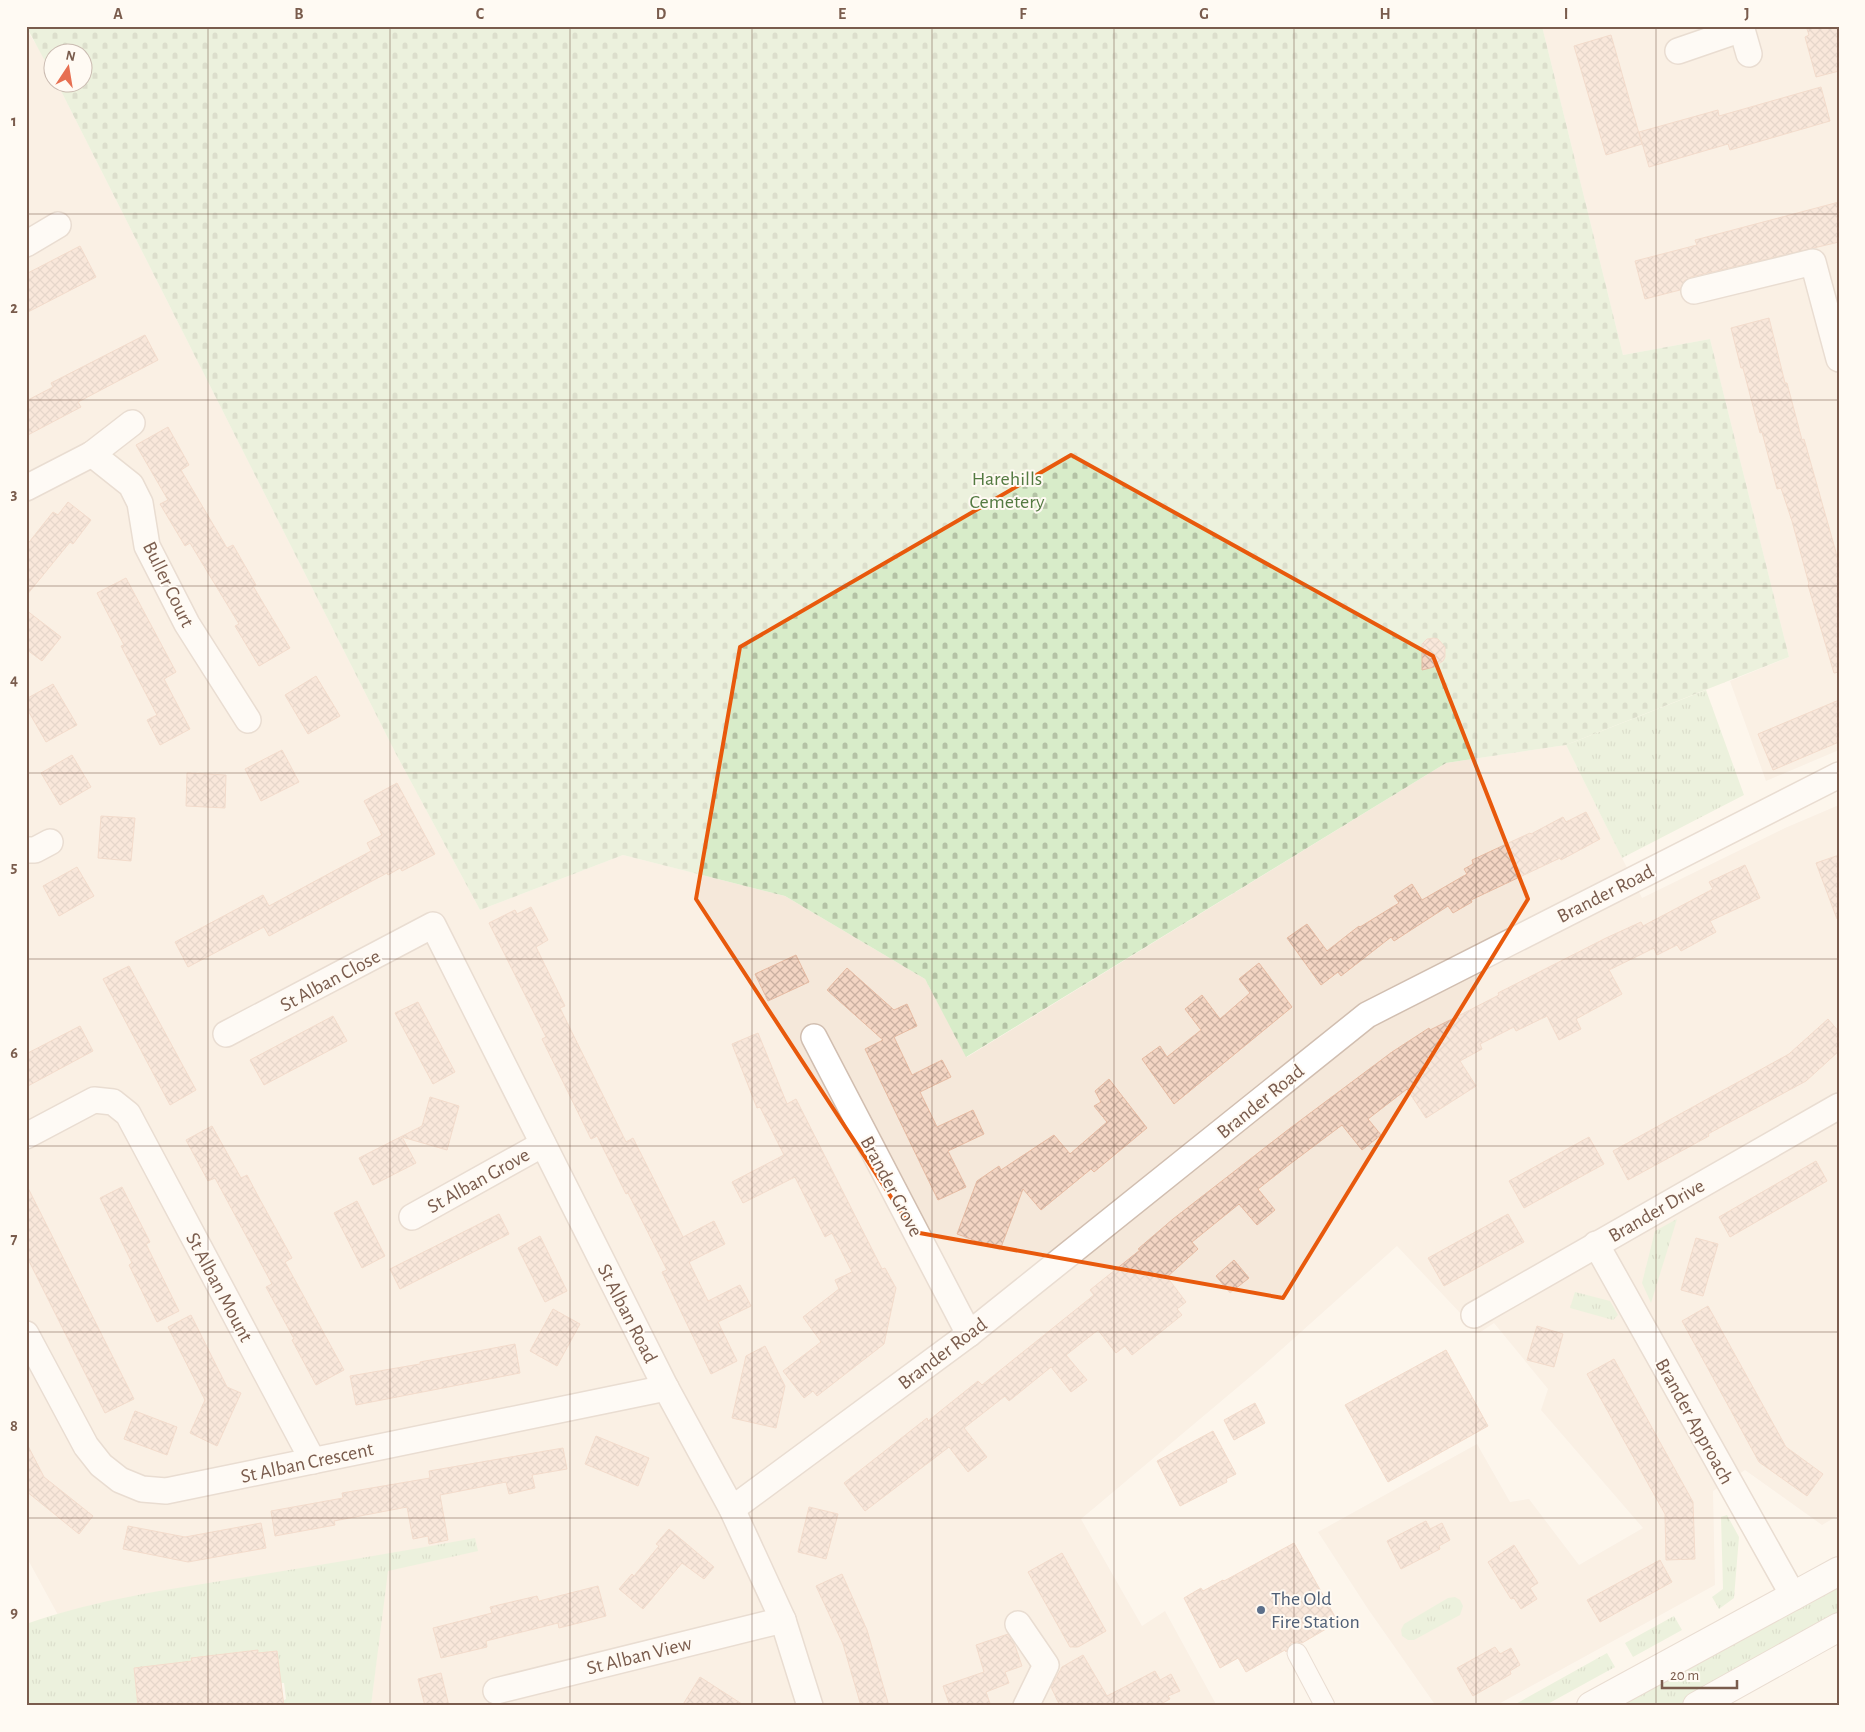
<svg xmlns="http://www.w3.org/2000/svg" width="1865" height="1732" font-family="'Alegreya Sans',sans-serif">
<defs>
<pattern id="grass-tufts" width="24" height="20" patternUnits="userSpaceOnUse" patternTransform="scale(1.25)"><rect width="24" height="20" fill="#d8ecc9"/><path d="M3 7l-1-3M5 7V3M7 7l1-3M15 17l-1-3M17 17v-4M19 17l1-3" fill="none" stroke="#b4c2a5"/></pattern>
<pattern id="cemetery-stones" width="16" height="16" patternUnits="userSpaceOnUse" patternTransform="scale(1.25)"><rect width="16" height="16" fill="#d8ecc9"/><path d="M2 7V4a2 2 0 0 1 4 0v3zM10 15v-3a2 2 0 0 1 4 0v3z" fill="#b4c2a5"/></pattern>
<pattern id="building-cross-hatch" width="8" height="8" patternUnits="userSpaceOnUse" patternTransform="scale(1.25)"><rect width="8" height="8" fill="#f3d5c3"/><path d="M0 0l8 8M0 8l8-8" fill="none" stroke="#cab0a1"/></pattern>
</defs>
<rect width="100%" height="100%" fill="#fdf6ec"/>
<g fill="#f5e8da">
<path d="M1542,26H1839V750L1766,781L1730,681L1789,657L1710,339L1623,355Z"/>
<path d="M26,29L41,52L52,74V82L57,83L396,754L480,910L623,855L785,896L925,979L967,1057L1446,763L1566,745L1642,898L1785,828L1839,805V1515L1822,1525L1745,1470L1713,1491L1715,1585L1495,1706H1436L1368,1609L1318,1532L1477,1444L1510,1502L1529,1499L1579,1565L1643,1528L1541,1410L1548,1389L1494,1323L1479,1333L1397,1246L1263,1366L1081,1519L1142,1626L1165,1611L1217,1706H371L387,1571L58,1615L26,1556Z"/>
</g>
<g fill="url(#grass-tufts)">
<path d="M1706,690L1744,795L1622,858L1566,745Z"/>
<path d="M1677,1219L1651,1303L1642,1283L1655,1231Z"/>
<path d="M1575,1292L1610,1301L1618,1315L1613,1320L1570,1308Z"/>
<path d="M1727,1515L1739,1537L1734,1598L1719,1609L1712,1597L1723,1589L1721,1517Z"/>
<path d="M475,1538L478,1551L388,1571L371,1706H284V1700L286,1699L284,1683H281L277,1651L258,1653V1650L192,1658V1661L134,1668L138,1706H26V1624C97,1599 171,1589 246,1577C322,1565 398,1552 475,1538Z"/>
<path d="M1839,1578V1615L1679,1706H1614Z"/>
<path d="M1455,1597L1460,1600L1463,1606L1460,1615L1414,1640H1408L1402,1636L1401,1630L1404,1624L1448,1598Z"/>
<path d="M1674,1616L1682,1630L1633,1657L1625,1643Z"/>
<path d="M1607,1653L1615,1667L1544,1706H1512Z"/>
</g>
<path fill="url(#cemetery-stones)" d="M26,26H1542L1623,355L1710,339L1789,657L1566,745L1446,763L966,1057L925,979L785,896L623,855L480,910L396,754L57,83L82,82V52H52V74Z"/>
<g fill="url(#building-cross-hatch)" stroke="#e6bba3">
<path d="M1806,26H1836L1839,35V71L1816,77L1805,37L1809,35Z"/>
<path d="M1611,35L1642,144L1606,155L1574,46Z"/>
<path d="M1821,87L1830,121L1730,150L1728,144L1649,167L1639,132L1718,110L1719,116Z"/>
<path d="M1839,202V242L1691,277L1684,281L1680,290L1645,299L1635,261L1697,245L1695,240Z"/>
<path d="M80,246L96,277L26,313V274Z"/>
<path d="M1769,318L1785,383H1787L1802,440L1804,439L1839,563V672L1834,673L1808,585L1809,584L1792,521L1781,488L1777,489L1762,432L1760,433L1743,368H1741L1731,328Z"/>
<path d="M145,335L158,360L78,402L81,407L26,436V401L53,387L51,383Z"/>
<path d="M168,427L189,465L181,470L227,548L233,545L256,585L253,586L290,648L259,666L235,626L239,624L190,543L185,546L160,504L168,500L136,445Z"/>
<path d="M68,502L91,520L73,544L70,542L26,596V546L53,512L58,515Z"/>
<path d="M126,578L176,672L164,679L190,729L160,745L147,720L157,715L121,646L124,645L97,593Z"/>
<path d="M26,610L61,637L42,661L26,649Z"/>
<path d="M1434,638L1438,639L1445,647V657L1443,661L1434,667L1422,670V644L1427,639Z"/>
<path d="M316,676L340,716L308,734L285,695Z"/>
<path d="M53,684L77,725L46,742L26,707V699Z"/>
<path d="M1839,700V742L1773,770L1758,734Z"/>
<path d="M282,750L299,782L261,801L245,769Z"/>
<path d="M72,755L91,787L60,805L41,773Z"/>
<path d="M187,773L226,775L225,808L186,806Z"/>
<path d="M397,783L435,854L402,871L400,868L388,875L387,873L269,936L264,927L188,967L175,942L263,895L269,906L371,851L367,843L382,835L364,801Z"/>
<path d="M1586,812L1600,839L1561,860L1560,858L1471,900L1472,902L1453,913L1448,906L1394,941L1391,937L1341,976L1338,972L1321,985L1287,938L1307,924L1327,951L1359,926L1360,927L1399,903L1394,896L1412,884L1422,900L1467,874L1464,869L1473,864L1472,860L1530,833L1531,834L1563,817L1566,822Z"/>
<path d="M101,816L135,818L131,861L98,858Z"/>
<path d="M1839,855V919H1837L1816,863Z"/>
<path d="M1745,865L1760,898L1710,921L1716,932L1681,951L1677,945L1657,955L1654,948L1609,970L1622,994L1576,1019L1581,1029L1559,1040L1547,1016L1516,1031L1514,1027L1480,1044L1482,1049L1460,1061L1476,1086L1426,1118L1407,1089L1368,1119L1381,1135L1362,1150L1342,1125L1290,1164L1258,1189L1275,1210L1257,1225L1239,1204L1192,1242L1198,1249L1167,1277L1186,1302L1177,1309L1182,1315L1132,1355L1125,1346L1116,1353L1098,1330L1066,1355L1087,1380L1071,1392L1051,1367L1009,1401L1005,1396L964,1428L987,1457L968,1472L949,1447L865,1511L844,1483L927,1418L928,1421L978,1381L982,1385L1094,1295L1090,1290L1140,1250L1138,1249L1173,1219L1289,1129L1392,1052L1429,1028L1430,1030L1464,1013L1499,995L1498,993L1606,938L1641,922L1643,926L1713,889L1709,882Z"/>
<path d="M77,867L94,896L59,916L43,886Z"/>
<path d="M531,907L548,940L536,947L565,1006L560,1008L626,1142L633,1138L683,1237L714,1221L725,1244L689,1262L708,1301L740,1285L751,1306L718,1322L737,1361L711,1374L662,1272L667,1270L628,1193L626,1194L597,1136L591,1139L542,1039L546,1037L489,923L515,910L517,914Z"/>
<path d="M796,955L809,982L768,1001L755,974Z"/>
<path d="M1259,963L1292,1007L1174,1104L1142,1059L1160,1046L1167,1057L1201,1030L1185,1009L1202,995L1220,1019L1250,993L1239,979Z"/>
<path d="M129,966L196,1090L170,1105L103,979Z"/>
<path d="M847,968L894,1010L907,1004L917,1026L894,1037L912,1075L942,1060L951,1077L920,1092L937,1127L973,1110L984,1134L948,1151L966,1187L938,1200L865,1049L883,1040L827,990Z"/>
<path d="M418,1002L455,1072L433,1084L395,1013Z"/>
<path d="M333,1016L347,1041L264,1085L250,1060Z"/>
<path d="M1828,1019L1839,1032V1051L1806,1081L1708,1134L1709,1136L1628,1180L1613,1151L1789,1054Z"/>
<path d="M80,1026L93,1051L26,1087V1054Z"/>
<path d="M758,1033L787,1104L796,1099L882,1269L885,1268L896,1288L884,1344L817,1396L813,1391L804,1398L783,1371L821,1342L803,1317L839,1289L835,1280L852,1272L832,1233L825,1237L795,1177L743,1203L732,1182L784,1155L760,1107L757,1108L732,1044Z"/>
<path d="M1109,1079L1147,1128L1094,1172L1091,1169L1041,1210L1023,1189L1000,1250L957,1234L977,1181L999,1166L1001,1170L1054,1135L1070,1154L1107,1122L1094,1106L1101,1102L1095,1091Z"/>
<path d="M430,1097L459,1106L447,1150L402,1137L416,1163L373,1185L359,1158L422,1126Z"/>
<path d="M212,1126L241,1178L247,1175L258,1196L292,1258L285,1262L344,1370L316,1385L292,1340L294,1339L266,1287L272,1284L215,1178L208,1181L186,1140Z"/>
<path d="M1589,1137L1604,1164L1524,1208L1509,1181Z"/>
<path d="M1816,1161L1827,1181L1730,1237L1719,1217Z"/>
<path d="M26,1184L134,1399L105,1413L26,1255Z"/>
<path d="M122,1187L150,1242L146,1244L179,1311L157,1322L129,1265L132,1263L100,1198Z"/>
<path d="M357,1201L385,1256L362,1268L334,1213Z"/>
<path d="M499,1214L509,1234L400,1289L390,1269Z"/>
<path d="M1508,1214L1524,1242L1444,1286L1428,1258Z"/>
<path d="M540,1236L567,1291L545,1302L518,1248Z"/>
<path d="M1696,1238L1718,1244L1703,1296L1681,1290Z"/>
<path d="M1234,1260L1249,1278L1230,1293L1216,1276Z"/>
<path d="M1708,1306L1786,1447L1823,1474L1807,1496L1759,1462L1682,1321Z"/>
<path d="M553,1309L580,1324L557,1366L530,1351Z"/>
<path d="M191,1315L227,1387L241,1393L217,1446L190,1433L205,1400L168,1327Z"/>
<path d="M1537,1326L1563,1334L1554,1367L1527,1360Z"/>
<path d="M515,1344L520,1373L356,1405L350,1376L420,1364V1362Z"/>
<path d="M765,1346L785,1386L776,1428L732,1418L746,1356Z"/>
<path d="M1446,1350L1488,1426L1388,1482L1345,1405Z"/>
<path d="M1614,1359L1693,1502L1695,1559L1666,1560L1665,1514L1587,1374Z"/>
<path d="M1255,1403L1265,1423L1234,1440L1224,1420Z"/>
<path d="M135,1411L177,1427L167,1455L124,1439Z"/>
<path d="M1213,1431L1236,1474L1226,1479L1227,1482L1180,1506L1157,1461Z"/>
<path d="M596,1436L649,1458L638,1486L585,1464Z"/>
<path d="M26,1442L44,1477L93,1516L79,1534L26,1491Z"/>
<path d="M563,1448L567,1469L532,1475L535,1488L509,1494L506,1482L440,1495L448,1540L429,1544L428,1536L413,1539L407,1507L334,1521L335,1525L275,1536L271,1511L343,1498L342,1493L430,1478L429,1471Z"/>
<path d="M809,1507L838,1514L826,1559L798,1552Z"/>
<path d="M1426,1521L1430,1529L1442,1523L1450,1540L1439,1546L1440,1549L1401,1569L1387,1541Z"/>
<path d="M261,1523L266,1548L188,1562L123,1549L128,1526L185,1537Z"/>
<path d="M669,1529L714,1567L704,1579L682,1563L643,1609L619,1589L632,1574L634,1576L659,1546L656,1544Z"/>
<path d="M1294,1543L1338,1622L1302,1643L1297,1642L1291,1643L1286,1652L1285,1650L1246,1672L1238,1658L1220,1668L1184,1598L1201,1588L1203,1591L1223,1580L1224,1581Z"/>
<path d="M1514,1545L1538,1583L1530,1588L1537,1599L1521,1609L1514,1598L1511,1599L1488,1562Z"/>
<path d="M1062,1553L1106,1631L1078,1647H1070L1028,1572Z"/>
<path d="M1660,1560L1672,1582L1600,1622L1587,1600Z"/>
<path d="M842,1574L867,1630L889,1706H861L843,1644L816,1586Z"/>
<path d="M598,1586L606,1616L559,1628L558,1623L486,1641L487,1647L441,1658L433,1628L492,1613L490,1607L537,1596L539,1601Z"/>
<path d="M1008,1634L1014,1643L1022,1666L1005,1672L1009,1683L986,1692L991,1706H950L943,1686L984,1672L976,1645Z"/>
<path d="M1495,1647L1500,1654L1511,1648L1520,1665L1510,1671L1511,1674L1473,1696L1457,1668Z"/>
<path d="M258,1650V1653L277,1651L284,1706H138L134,1668L192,1661L191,1658Z"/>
<path d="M1083,1655L1107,1696L1155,1671L1160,1680L1171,1674L1180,1691L1168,1696L1170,1699L1157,1706H1060L1051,1687L1062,1667Z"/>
<path d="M441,1673L449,1706H425L418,1679Z"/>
<path d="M700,1677L745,1706H682Z"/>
</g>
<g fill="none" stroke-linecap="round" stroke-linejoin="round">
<g stroke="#d1beb0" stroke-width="21">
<path id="pedestrian" d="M1297,1653L1325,1706"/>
</g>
<g stroke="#d1beb0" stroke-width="28">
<g id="minor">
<path d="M1741,26L1749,54"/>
<path d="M1678,51L1742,29"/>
<path d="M26,244L58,225"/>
<path d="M1694,291L1813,262L1839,359"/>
<path d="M92,454L131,485L140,503L147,546L187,624L248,720"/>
<path d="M26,488L92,454L132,423"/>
<path d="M26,850H35L50,842"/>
<path d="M226,1034L433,925L666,1388L732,1509L783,1620L810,1706"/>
<path d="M814,1037L969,1334"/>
<path d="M26,1136L94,1100L113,1102L128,1114L313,1461"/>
<path d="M412,1217L543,1144"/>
<path d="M1596,1244L1794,1597"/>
<path d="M1474,1315L1839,1106"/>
<path d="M26,1334L86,1446L101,1465L120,1480L142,1489L166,1491L666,1388"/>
<path d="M732,1509L969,1334L1367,1015L1839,775"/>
<path d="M1018,1624L1046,1665L1026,1706"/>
<path d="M496,1691L783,1620"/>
</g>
</g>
<g stroke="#d1beb0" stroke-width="30">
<g id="tertiary">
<path d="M1591,1706L1839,1571"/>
<path d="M1697,1706L1839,1627"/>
</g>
</g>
<use href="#pedestrian" stroke="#fff" stroke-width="19"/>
<use href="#minor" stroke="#fff" stroke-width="25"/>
<use href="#tertiary" stroke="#fff" stroke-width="28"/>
</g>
<path d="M0 0H1865V1732H0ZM1071,455L1433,656L1528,899L1283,1298L914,1232L696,899L740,647Z" fill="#fdf6ec" fill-opacity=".55" fill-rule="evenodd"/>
<path fill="none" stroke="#e8590c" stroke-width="4" stroke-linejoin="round" d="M1071,455L1433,656L1528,899L1283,1298L914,1232L696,899L740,647Z"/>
<path fill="none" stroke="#7a5c4d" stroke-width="1" stroke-opacity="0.55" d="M208,26V1706M390,26V1706M570,26V1706M752,26V1706M932,26V1706M1114,26V1706M1294,26V1706M1476,26V1706M1656,26V1706M26,214H1839M26,400H1839M26,586H1839M26,773H1839M26,959H1839M26,1146H1839M26,1332H1839M26,1518H1839"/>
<circle fill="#5c6f8a" stroke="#fffaf3" stroke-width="2" cx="1261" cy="1610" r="5"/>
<g text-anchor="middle" stroke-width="4" stroke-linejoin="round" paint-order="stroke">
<g font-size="20" fill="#537a41" stroke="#fffaf3">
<text x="1007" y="485">Harehills<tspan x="1007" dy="23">Cemetery</tspan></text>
</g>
<g font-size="20" fill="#7a5c4d" stroke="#fffaf3">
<text transform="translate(169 584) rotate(64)" y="7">Buller Court</text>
<text transform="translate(1605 893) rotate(-27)" y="7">Brander Road</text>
<text transform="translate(330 980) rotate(-28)" y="7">St Alban Close</text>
<text transform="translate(1260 1101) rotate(-39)" y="7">Brander Road</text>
<text transform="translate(478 1180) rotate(-29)" y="7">St Alban Grove</text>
<text transform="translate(892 1186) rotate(62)" y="7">Brander Grove</text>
<text transform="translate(1656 1210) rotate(-30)" y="7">Brander Drive</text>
<text transform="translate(220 1287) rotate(62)" y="7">St Alban Mount</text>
<text transform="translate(628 1313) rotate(63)" y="7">St Alban Road</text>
<text transform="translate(942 1353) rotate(-37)" y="7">Brander Road</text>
<text transform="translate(1695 1421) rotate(61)" y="7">Brander Approach</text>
<text transform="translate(307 1462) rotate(-12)" y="7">St Alban Crescent</text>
<text transform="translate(639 1655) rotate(-14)" y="7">St Alban View</text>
</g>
<g font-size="20" fill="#4e5e75" stroke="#fffaf3" text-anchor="start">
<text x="1271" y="1605">The Old<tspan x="1271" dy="23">Fire Station</tspan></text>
</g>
</g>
<rect width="1865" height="1732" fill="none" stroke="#fffaf3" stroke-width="55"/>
<g transform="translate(68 68) rotate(12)"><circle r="24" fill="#fffaf3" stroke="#cabbb1"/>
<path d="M0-4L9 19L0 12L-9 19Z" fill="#e76f51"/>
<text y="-8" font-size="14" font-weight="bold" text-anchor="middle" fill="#7a5c4d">N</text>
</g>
<path d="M1662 1680v8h75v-8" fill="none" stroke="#7a5c4d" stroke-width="2.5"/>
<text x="1670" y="1680" font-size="15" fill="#7a5c4d" stroke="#fffaf3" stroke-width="4" paint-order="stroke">20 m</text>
<rect x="28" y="28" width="1810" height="1676" fill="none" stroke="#7a5c4d" stroke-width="2"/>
<g font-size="16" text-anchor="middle" font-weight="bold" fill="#7a5c4d">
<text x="118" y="19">A</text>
<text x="299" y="19">B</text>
<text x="480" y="19">C</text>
<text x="661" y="19">D</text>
<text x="842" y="19">E</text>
<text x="1023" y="19">F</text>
<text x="1204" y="19">G</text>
<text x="1385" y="19">H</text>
<text x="1566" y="19">I</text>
<text x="1747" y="19">J</text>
<text x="14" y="126">1</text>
<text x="14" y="313">2</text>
<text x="14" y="499">3</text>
<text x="14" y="685">4</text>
<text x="14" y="872">5</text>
<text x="14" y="1058">6</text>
<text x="14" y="1244">7</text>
<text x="14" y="1431">8</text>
<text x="14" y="1617">9</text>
</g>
</svg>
